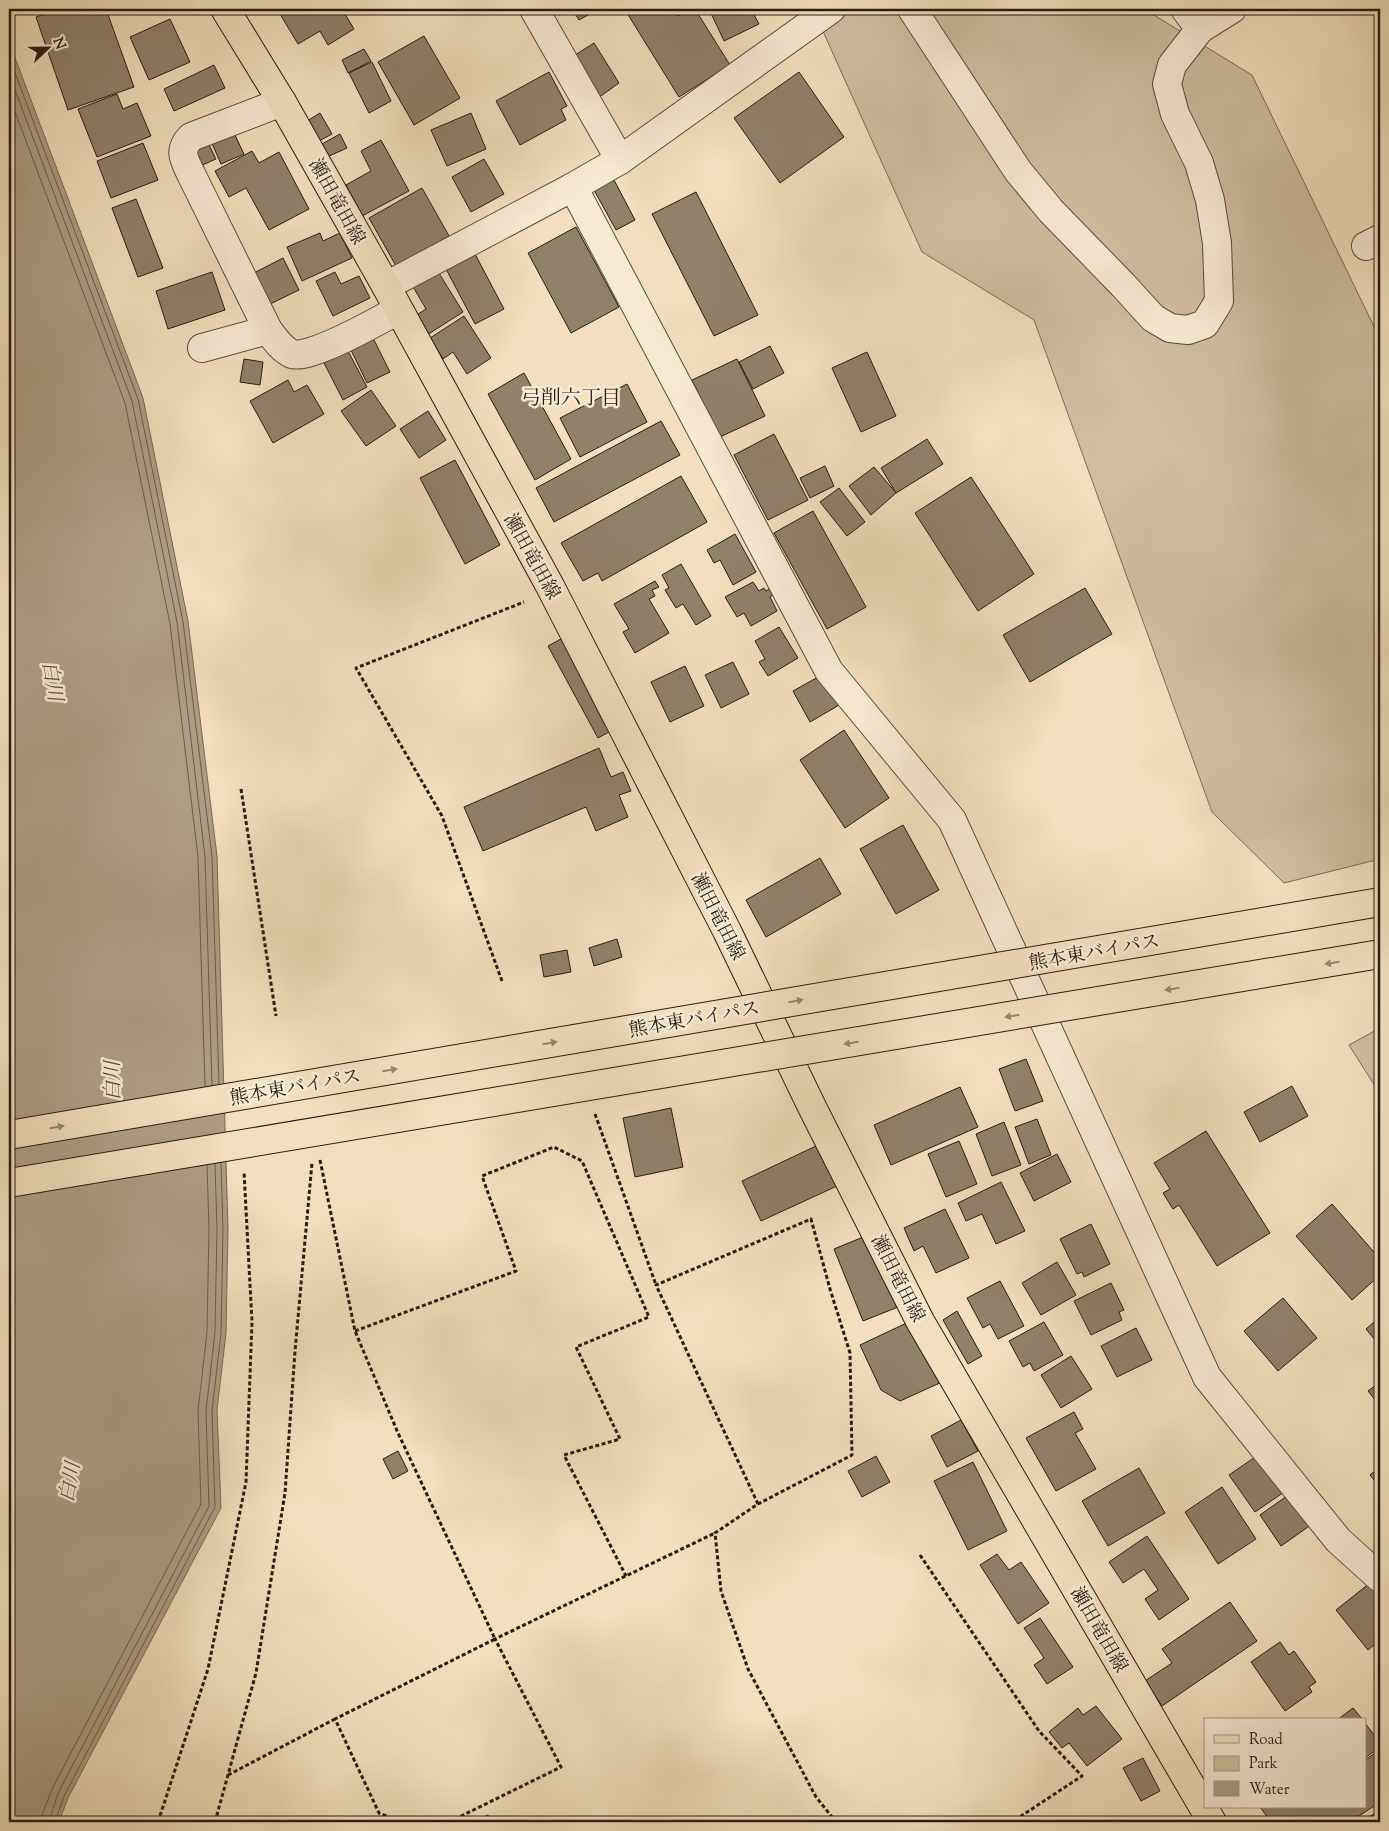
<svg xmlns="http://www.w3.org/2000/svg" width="1389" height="1831" font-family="'Sorts Mill Goudy','Noto Serif JP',serif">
<rect width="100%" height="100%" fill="#f3dfbd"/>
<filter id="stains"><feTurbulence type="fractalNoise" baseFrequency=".004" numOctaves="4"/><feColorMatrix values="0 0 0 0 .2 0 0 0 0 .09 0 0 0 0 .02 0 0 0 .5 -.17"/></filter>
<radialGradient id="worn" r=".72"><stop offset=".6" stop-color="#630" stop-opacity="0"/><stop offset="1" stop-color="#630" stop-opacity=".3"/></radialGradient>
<g fill="#d0bea0" stroke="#7a6d5a">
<path d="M813,9H1144L1252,75L1380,339V859L1284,883L1212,812L1034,320L922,252Z"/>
<path d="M1380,1028V1094L1349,1045Z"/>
</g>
<path fill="#ad9d83" stroke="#776956" d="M9,39L11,47L143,398L188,621L217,856L228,1229L226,1333L217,1410L221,1508L68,1798L59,1822H9Z"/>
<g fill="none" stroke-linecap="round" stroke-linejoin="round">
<g stroke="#695c4b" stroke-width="1">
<path d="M9,57L138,399L183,622L212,856L219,1084"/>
<path d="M9,74L132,401L177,622L205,857L212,1085"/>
<path d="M9,96L125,403L170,624L198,857L205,1086"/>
<path d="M41,1822L42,1815L52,1789L201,1504L198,1411L207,1332L209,1229L207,1165"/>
<path d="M49,1822L58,1793L209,1506L206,1411L215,1332L217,1229L215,1164"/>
<path d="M55,1822L64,1796L215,1507L212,1411L221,1333L223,1229L221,1163"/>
</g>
</g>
<g fill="#90816b" stroke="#251c13">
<path d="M58,9H106L134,87L68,110L36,17Z"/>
<path d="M277,9H342L354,29L328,45L320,31L298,44Z"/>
<path d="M572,9H599L579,20Z"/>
<path d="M633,9H656L657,10L660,9H673L678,16L690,9H695L730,65L679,97L627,13Z"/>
<path d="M709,9H751L759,24L724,41Z"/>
<path d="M170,19L190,62L149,80L130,37Z"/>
<path d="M424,36L460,98L414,125L378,62Z"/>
<path d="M594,43L619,83L598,98L572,57Z"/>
<path d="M364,49L371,61L348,73L342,60Z"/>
<path d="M372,62L391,101L369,113L349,73Z"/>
<path d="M214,65L225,88L174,111L164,89Z"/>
<path d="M549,72L567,106L561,109L566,120L520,145L496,101Z"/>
<path d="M799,72L844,137L780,183L734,118Z"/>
<path d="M117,94L123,109L137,103L151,136L97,157L78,109Z"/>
<path d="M320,113L332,134L319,141L307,121Z"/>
<path d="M471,113L486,149L447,166L431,130Z"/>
<path d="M233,131L244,154L221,164L211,141Z"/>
<path d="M340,134L347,148L327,157L320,145Z"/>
<path d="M381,140L409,191L362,216L346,185L371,171L361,151Z"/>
<path d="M143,143L158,180L111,198L97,161Z"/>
<path d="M209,145L216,159L200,166L194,152Z"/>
<path d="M252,151L259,163L279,152L309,209L269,230L246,188L229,197L215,171Z"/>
<path d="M484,159L504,194L471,212L452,177Z"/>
<path d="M614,180L635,220L616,230L594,190Z"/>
<path d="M422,188L449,236L396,266L369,218Z"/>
<path d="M696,192L758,315L714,336L652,214Z"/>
<path d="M136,199L163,268L138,277L112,208Z"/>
<path d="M576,227L619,307L571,333L528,253Z"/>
<path d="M320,233L323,241L340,233L352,258L302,281L287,247Z"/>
<path d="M475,254L504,309L475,324L446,269Z"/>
<path d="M283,258L299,290L268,305L252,274Z"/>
<path d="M437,270L463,312L427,335L415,316L426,309L412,285Z"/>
<path d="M212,272L225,310L168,329L156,291Z"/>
<path d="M335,272L341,284L359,276L370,298L333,316L316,281Z"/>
<path d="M464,316L491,358L467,374L453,352L443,359L430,338Z"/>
<path d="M371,334L390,372L367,383L349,346Z"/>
<path d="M770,346L784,373L753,389L739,362Z"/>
<path d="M348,351L367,387L343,400L324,363Z"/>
<path d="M867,352L896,416L861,432L832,368Z"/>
<path d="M244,359L263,362L260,385L240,382Z"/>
<path d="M737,359L765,416L720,437L692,380Z"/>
<path d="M524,373L571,459L535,480L488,394Z"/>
<path d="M288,380L294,392L307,385L324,414L273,443L250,401Z"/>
<path d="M627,384L647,422L580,457L560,418Z"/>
<path d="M371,390L396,426L366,446L341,411Z"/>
<path d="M428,411L446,440L419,458L400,429Z"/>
<path d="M661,421L680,455L554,522L536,488Z"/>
<path d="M774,434L808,500L768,520L734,455Z"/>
<path d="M927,439L943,464L896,493L881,468Z"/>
<path d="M455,460L500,545L465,564L420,478Z"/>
<path d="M825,466L834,486L810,498L800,478Z"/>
<path d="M874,467L896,493L871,515L849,486Z"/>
<path d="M681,476L707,522L602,581L598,573L583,581L561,543Z"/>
<path d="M971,477L1034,574L978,611L915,513Z"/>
<path d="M839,488L865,522L847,536L820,502Z"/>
<path d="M813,511L866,607L827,629L774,533Z"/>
<path d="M735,534L756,572L733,585L720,560L714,563L707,550Z"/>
<path d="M681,564L711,616L696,625L683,604L676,608L665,590L669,588L662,575Z"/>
<path d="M655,581L659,587L652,590L655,596L649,599L669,633L635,653L623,632L629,629L614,604Z"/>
<path d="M753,582L759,591L764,588L766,591L773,587L776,593L770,597L777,611L751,626L744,613L737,617L725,597Z"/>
<path d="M1085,588L1112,634L1030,682L1003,635Z"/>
<path d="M779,627L798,658L768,676L759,662L765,659L755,641Z"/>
<path d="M570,634L620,726L598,738L548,646Z"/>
<path d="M733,662L749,694L721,708L705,675Z"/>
<path d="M685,666L704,706L670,722L651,682Z"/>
<path d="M829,671L846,701L810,722L793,691Z"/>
<path d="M844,730L889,798L845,828L800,760Z"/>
<path d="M599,748L611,777L623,772L631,791L619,795L628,817L596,831L586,807L483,851L464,807Z"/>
<path d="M903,825L939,890L896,914L860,849Z"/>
<path d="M820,858L841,894L766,937L746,900Z"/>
<path d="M617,939L622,957L594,966L589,948Z"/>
<path d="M567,950L571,972L544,977L540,955Z"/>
<path d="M1026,1059L1043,1101L1015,1111L999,1069Z"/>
<path d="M1292,1086L1308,1116L1260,1142L1244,1112Z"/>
<path d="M960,1087L978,1127L891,1165L874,1125Z"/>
<path d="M671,1108L683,1167L635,1177L623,1118Z"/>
<path d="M1037,1119L1051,1155L1029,1164L1015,1127Z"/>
<path d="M1004,1122L1021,1165L992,1176L976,1134Z"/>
<path d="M1206,1131L1270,1233L1217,1266L1179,1205L1173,1209L1163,1193L1170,1189L1154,1163Z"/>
<path d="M959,1141L977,1184L946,1197L928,1154Z"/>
<path d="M816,1146L837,1186L761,1221L742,1181Z"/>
<path d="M1057,1154L1071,1182L1034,1201L1020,1173Z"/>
<path d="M1001,1182L1025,1231L996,1244L982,1214L966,1221L958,1203Z"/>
<path d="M1332,1204L1380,1259V1275L1352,1300L1296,1236Z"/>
<path d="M945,1209L969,1258L936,1273L923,1246L914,1251L904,1228Z"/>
<path d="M1091,1224L1110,1264L1084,1277L1082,1272L1077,1274L1060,1239Z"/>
<path d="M868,1235L898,1307L863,1321L834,1249Z"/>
<path d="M1057,1262L1076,1295L1041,1315L1022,1283Z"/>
<path d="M1000,1281L1024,1326L998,1339L990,1324L983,1328L967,1298Z"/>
<path d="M1111,1283L1124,1310L1119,1312L1122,1320L1091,1335L1074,1301Z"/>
<path d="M1283,1298L1317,1338L1278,1371L1244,1331Z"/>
<path d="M957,1311L982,1356L968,1364L943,1320Z"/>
<path d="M1380,1317V1346L1366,1329Z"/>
<path d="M913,1320L942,1382L900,1401L881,1390L860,1345Z"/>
<path d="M1044,1322L1063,1355L1034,1371L1030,1363L1023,1367L1009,1341Z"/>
<path d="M1136,1328L1152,1360L1117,1377L1101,1346Z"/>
<path d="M1071,1356L1092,1389L1061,1408L1041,1375Z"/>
<path d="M1380,1382V1406L1368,1391Z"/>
<path d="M1074,1412L1083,1429L1075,1433L1096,1469L1056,1491L1026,1438Z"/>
<path d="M961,1420L978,1451L947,1467L931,1436Z"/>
<path d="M398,1451L408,1471L393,1479L383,1459Z"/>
<path d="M1261,1453L1287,1490L1255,1512L1229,1475Z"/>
<path d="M876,1456L890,1482L862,1497L848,1471Z"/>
<path d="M973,1462L1007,1531L968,1550L934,1481Z"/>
<path d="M1380,1467V1487L1370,1475Z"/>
<path d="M1139,1468L1165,1513L1108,1546L1082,1501Z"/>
<path d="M1222,1487L1256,1539L1218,1564L1185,1512Z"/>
<path d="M1294,1491L1315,1522L1281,1546L1260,1515Z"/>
<path d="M1147,1536L1189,1599L1159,1620L1145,1599L1158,1590L1144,1569L1123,1583L1109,1562Z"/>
<path d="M997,1554L1009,1570L1021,1562L1049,1603L1018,1624L980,1565Z"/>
<path d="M1370,1583L1380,1596V1640L1368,1650L1336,1610Z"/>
<path d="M1230,1602L1257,1641L1162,1706L1145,1681L1172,1663L1162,1649Z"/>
<path d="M1040,1618L1073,1667L1047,1684L1034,1665L1044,1658L1024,1628Z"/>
<path d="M1280,1642L1289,1655L1294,1651L1316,1682L1309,1687L1312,1692L1285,1711L1251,1662Z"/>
<path d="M1096,1706L1122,1739L1087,1766L1069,1743L1062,1748L1049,1732L1078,1708L1083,1715Z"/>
<path d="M1353,1708L1363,1720H1337Z"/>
<path d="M1365,1723L1380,1743V1747L1365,1758Z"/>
<path d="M1380,1750V1802L1350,1822H1335L1332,1818L1326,1822H1271L1260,1807H1365V1760Z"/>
<path d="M1143,1758L1160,1791L1141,1801L1123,1768Z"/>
<path d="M1380,1810V1822H1373L1369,1817Z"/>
<path d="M488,1815L491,1822H475Z"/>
</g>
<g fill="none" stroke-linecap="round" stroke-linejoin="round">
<g stroke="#584d3e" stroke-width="30">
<g id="minor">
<path d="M534,9L620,160"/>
<path d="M912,9L1018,171L1051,211L1123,285L1153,318L1170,328L1188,330L1205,324L1219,301L1217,243L1210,200L1199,163L1175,114L1167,84L1172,65L1200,29"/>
<path d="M1185,9L1200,29L1232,9"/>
<path d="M282,102L191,137C177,151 185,161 192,176L268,330C275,339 281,349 292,354C309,360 380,320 398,310"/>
<path d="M573,187L829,671L952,820L1207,1377L1338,1540L1380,1578"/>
<path d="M1366,246L1380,239"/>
<path d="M386,286L573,187L620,160L831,9"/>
<path d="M202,348L268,330"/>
</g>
</g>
<g stroke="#251c13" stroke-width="30">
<path id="major" d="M225,9L282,102L386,286L550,586L727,931L812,1107L920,1321L1212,1822"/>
</g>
<g stroke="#251c13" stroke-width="3" stroke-dasharray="4 2.5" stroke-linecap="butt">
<path d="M241,789L276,1016"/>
<path d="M502,981L442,816L356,668L524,602"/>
<path d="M595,1114L656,1285"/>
<path d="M320,1160L355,1331L398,1433L495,1639L335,1719L379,1813L401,1822"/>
<path d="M355,1331L516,1271L482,1176L554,1147L582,1161L649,1317L576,1347L620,1439L564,1455L626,1576"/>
<path d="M758,1504L656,1285L811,1219L830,1289L850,1353L852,1455L758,1504L715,1533L721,1591L748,1669L816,1797L836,1822"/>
<path d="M920,1555L1039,1731L1082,1776L1012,1822"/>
<path d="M228,1775L335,1719"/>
<path d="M158,1822L208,1669L246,1482L252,1322L244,1172"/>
<path d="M215,1822L256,1673L285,1493L295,1351L312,1163"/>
<path d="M449,1822L561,1767L495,1639L715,1533"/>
</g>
<use href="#minor" stroke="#f7ead4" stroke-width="28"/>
<use href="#major" stroke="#f3dfbd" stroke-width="28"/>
<g stroke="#251c13" stroke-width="30" stroke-linecap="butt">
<g id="highway-bridge">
<path d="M9,1135L1380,902"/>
<path d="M9,1183L1380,954"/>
</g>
</g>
<use href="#highway-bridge" stroke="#f3dfbd" stroke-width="28"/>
</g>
<defs><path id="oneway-solid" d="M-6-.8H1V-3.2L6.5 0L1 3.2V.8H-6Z" transform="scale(1.25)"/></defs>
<g fill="#968770">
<use href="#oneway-solid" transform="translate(1332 963) rotate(171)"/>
<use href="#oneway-solid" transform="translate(1172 989) rotate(171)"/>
<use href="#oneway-solid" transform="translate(796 1001) rotate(-10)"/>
<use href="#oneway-solid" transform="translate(1012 1016) rotate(171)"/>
<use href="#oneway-solid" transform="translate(550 1043) rotate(-10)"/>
<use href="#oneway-solid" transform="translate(851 1043) rotate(171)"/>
<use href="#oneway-solid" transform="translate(390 1070) rotate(-10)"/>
<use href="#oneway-solid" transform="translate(57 1127) rotate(-10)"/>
</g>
<g text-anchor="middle" stroke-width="5" stroke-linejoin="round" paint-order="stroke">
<g font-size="19" fill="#251c13" stroke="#f7ead4">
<text transform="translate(338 201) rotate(61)" y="7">瀬田竜田線</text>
<text transform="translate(533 556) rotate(61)" y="7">瀬田竜田線</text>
<text transform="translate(719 916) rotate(63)" y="7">瀬田竜田線</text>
<text transform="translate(1094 951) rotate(-10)" y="7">熊本東バイパス</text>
<text transform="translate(694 1018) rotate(-10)" y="7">熊本東バイパス</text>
<text transform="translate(295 1086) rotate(-10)" y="7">熊本東バイパス</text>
<text transform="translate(899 1278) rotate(63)" y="7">瀬田竜田線</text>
<text transform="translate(1100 1629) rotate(60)" y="7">瀬田竜田線</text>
</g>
<g font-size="20" fill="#251c13" stroke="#f7ead4">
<text x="571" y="404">弓削六丁目</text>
</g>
<g font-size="20" font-style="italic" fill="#5b5040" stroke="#f7ead4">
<text transform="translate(53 681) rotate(80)" y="7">白川</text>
<text transform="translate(112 1081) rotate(-91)" y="7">白川</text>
<text transform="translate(69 1482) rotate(-80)" y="7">白川</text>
</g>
</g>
<rect width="1389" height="1831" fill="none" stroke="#f3dfbd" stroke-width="30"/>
<rect x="10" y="10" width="1369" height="1811" fill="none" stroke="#251c13" stroke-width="2.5"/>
<rect x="15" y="15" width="1359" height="1801" fill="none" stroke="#251c13"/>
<rect x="1204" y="1718" width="162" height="90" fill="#f7ead4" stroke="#a39887"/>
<rect x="1214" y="1735" width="25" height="8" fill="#f3dfbd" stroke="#a39887"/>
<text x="1249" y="1744" font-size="15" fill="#251c13">Road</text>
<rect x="1214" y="1756" width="25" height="15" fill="#d0bea0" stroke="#a39887"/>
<text x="1249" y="1768" font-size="15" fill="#251c13">Park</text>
<rect x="1214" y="1781" width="25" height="15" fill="#ad9d83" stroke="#a39887"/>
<text x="1249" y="1794" font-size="15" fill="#251c13">Water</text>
<g transform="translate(48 48) rotate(68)" stroke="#f7ead4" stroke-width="4" paint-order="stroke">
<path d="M0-4L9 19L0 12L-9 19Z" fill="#251c13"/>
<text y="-8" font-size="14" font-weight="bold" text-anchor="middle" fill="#251c13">N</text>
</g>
<rect width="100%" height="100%" filter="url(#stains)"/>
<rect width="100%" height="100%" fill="url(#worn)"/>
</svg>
